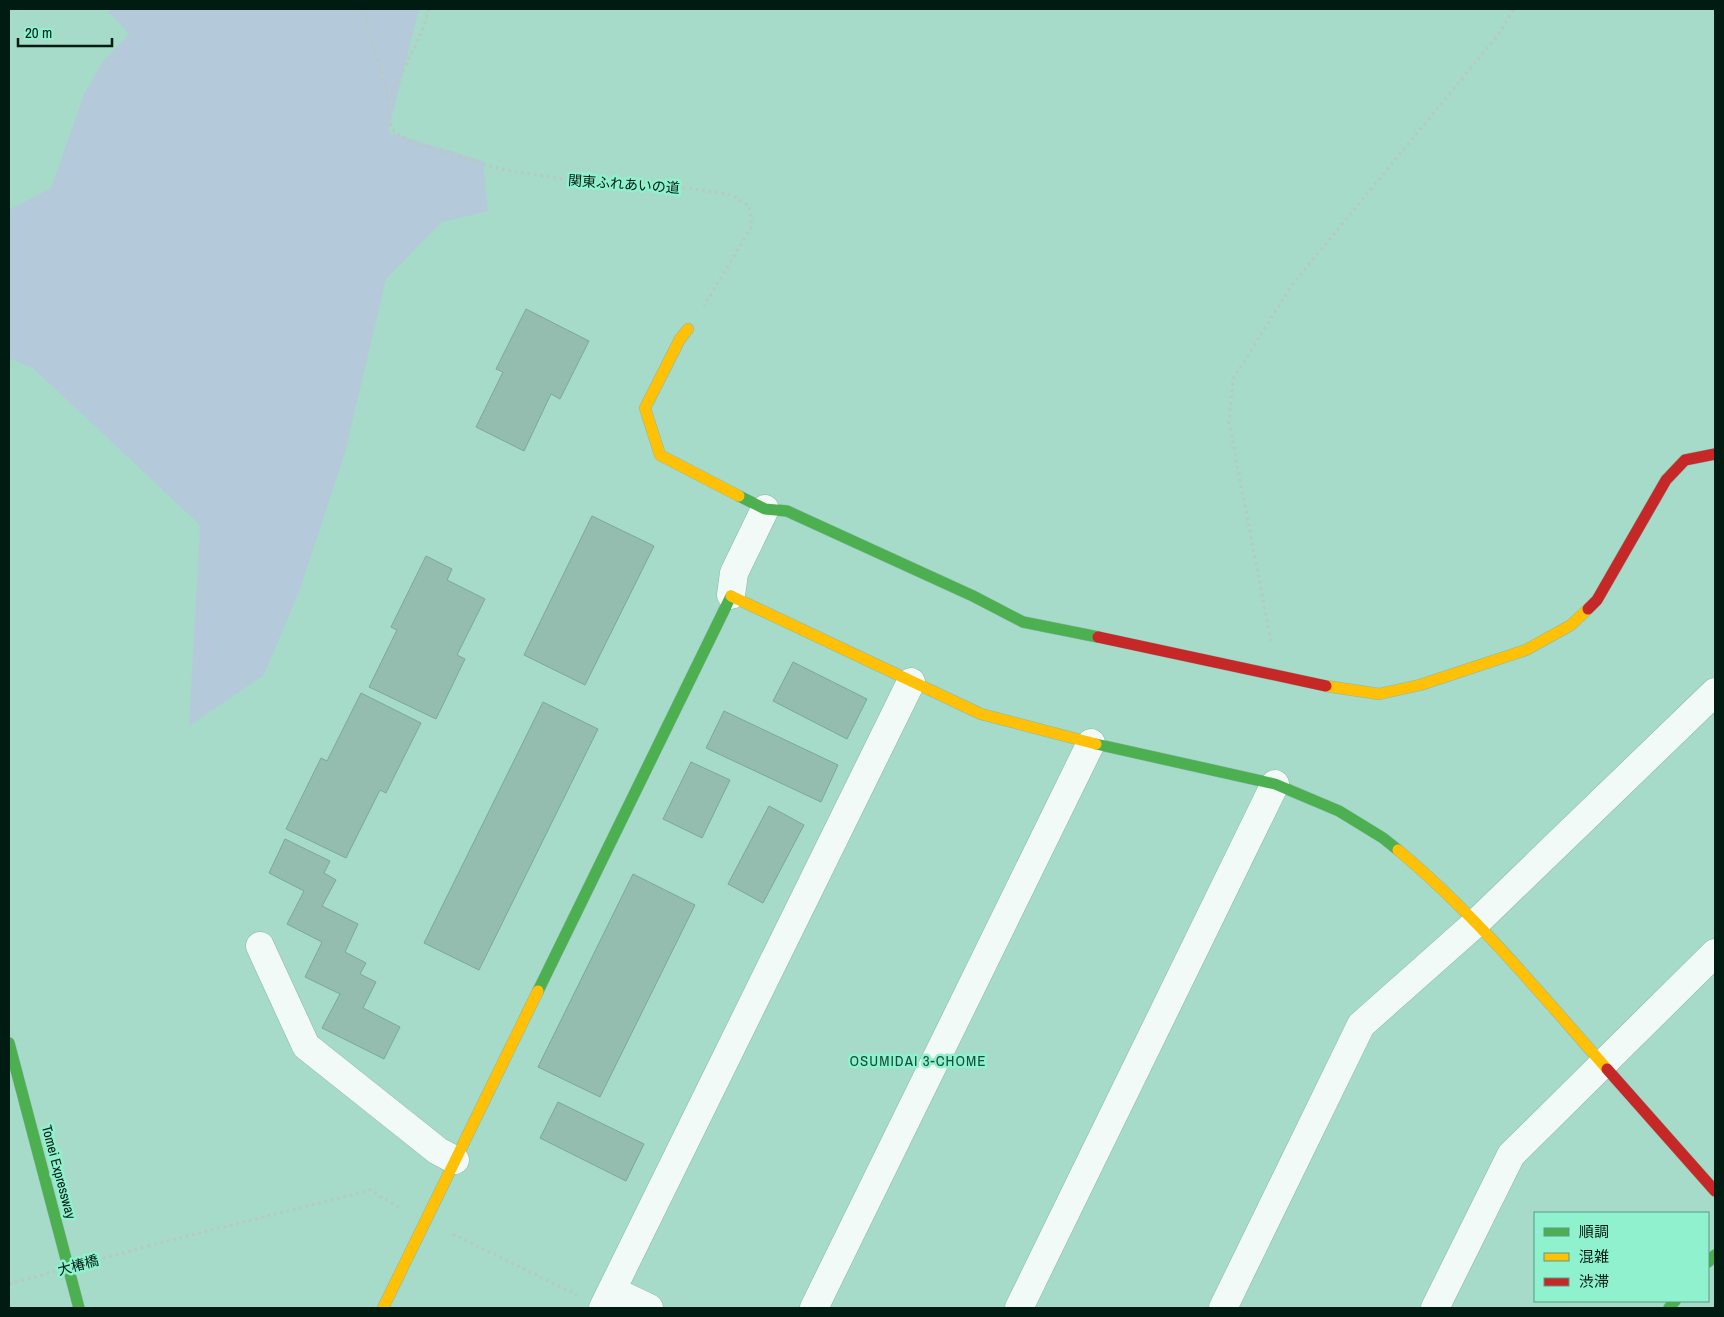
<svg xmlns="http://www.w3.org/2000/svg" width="1724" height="1317" font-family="'Archivo Narrow','Noto Sans JP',sans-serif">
<rect width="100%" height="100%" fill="#a5dbc8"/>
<path fill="#b4cada" d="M106,9H419L388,132L483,161L488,211L442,222L386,279L345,453L300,589L264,675L189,726L200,525L34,369L9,358V210L51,188L84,94L104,60L129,34Z"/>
<g fill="#94bdaf" stroke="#7ba899">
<path d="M526,309L589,341L560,399L551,394L524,451L476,427L503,372L496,369Z"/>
<path d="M592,516L654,546L585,685L524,655Z"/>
<path d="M426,556L452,569L447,580L485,599L457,655L465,659L436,719L369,687L397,630L391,627Z"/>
<path d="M793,662L867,699L847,739L773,701Z"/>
<path d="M361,693L421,723L386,793L380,790L346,858L286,829L321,758L327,761Z"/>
<path d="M543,702L598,729L479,970L424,943Z"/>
<path d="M724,711L838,765L821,802L706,748Z"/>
<path d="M691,762L730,780L702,838L663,819Z"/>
<path d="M769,806L804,825L763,903L728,884Z"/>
<path d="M285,839L330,861L324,873L336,880L322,906L358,924L345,952L366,963L360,974L376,982L363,1008L400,1027L384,1059L322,1028L340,994L305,977L322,942L287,924L304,891L269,873Z"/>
<path d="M633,874L695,905L600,1097L538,1067Z"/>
<path d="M558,1102L644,1144L626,1181L540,1138Z"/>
</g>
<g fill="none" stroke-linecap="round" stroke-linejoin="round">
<g stroke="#8bb7a8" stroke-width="29">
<g id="street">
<path d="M731,595L734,573L765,509"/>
<path d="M260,946L306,1046L438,1151L455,1160"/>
<path d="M613,1291L649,1308"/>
<path d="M603,1308L911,682"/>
<path d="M814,1308L1091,743"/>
<path d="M1019,1308L1275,784"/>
<path d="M1223,1308L1361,1025L1477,922L1715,692"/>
<path d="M1435,1308L1511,1155L1715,953"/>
</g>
</g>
<g stroke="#8bb7a8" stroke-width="12">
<g id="fast">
<path d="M739,496L765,509L787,511L973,596L1023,622L1098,637"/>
<path d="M1096,744L1275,784L1339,811L1383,838L1398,850"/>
<path d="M538,991L731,596"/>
<path d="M9,1043L79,1308"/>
<path d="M1708,1262L1715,1255"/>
<path d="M1669,1308L1675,1301"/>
</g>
</g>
<g stroke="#8bb7a8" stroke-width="12">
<g id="slow">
<path d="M688,329L680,339L645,408L660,455L739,496"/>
<path d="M731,596L981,714L1096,744"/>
<path d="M1326,686L1379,694L1420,685L1526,650L1571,625L1588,609"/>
<path d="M1398,850C1476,915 1540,993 1607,1069"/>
<path d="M383,1308L538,991"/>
</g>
</g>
<g stroke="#8bb7a8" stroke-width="12">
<g id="jam">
<path d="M1588,609L1597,600L1666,480L1685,460L1715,454"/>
<path d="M1098,637L1326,686"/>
<path d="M1607,1069L1715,1191"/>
</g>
</g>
<g stroke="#b9c8c3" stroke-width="3" stroke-dasharray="2.5 4" stroke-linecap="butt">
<path d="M363,9L389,99"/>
<path d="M429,9L424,27L389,100V120L394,131L411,142L500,169L562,179L688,188L732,195L749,206L752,226L704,306"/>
<path d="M1271,641L1229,422L1233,379L1292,285L1498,35L1514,9"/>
<path d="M453,1234L577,1295"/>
<path d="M148,1246L370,1190L400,1208"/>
</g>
<use href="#street" stroke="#f2faf7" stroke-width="28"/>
<use href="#fast" stroke="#4caf50" stroke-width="11"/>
<use href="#slow" stroke="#ffc107" stroke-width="11"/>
<use href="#jam" stroke="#c62828" stroke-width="11"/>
<path stroke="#b9c8c3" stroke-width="3" stroke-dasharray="2.5 4" stroke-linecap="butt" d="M9,1284L148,1246"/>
</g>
<g text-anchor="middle" stroke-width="5" stroke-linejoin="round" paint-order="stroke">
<g font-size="14" fill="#001b12" stroke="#8ff1ce">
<text transform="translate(624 184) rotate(4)" y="5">関東ふれあいの道</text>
<text transform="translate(59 1172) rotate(75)" y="5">Tomei Expressway</text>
<text transform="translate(78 1265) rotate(-15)" y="5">大椿橋</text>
</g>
<g font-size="15" letter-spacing="1" fill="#174d3c" stroke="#8ff1ce">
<text x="918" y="1066">OSUMIDAI 3-CHOME</text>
</g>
</g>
<rect width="1724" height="1317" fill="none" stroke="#001b12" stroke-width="20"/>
<rect x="1534" y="1212" width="175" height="90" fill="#8ff1ce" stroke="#569b83"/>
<rect x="1544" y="1228" width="25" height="8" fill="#4caf50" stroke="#569b83"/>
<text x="1579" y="1237" font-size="15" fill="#001b12">順調</text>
<rect x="1544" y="1253" width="25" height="8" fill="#ffc107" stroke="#569b83"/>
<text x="1579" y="1262" font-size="15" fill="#001b12">混雑</text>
<rect x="1544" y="1278" width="25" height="8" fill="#c62828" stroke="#569b83"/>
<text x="1579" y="1287" font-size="15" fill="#001b12">渋滞</text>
<path d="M18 38v8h94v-8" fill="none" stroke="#001b12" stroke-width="2.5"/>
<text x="25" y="38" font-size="15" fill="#001b12" stroke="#8ff1ce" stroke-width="4" paint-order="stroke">20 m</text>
</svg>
